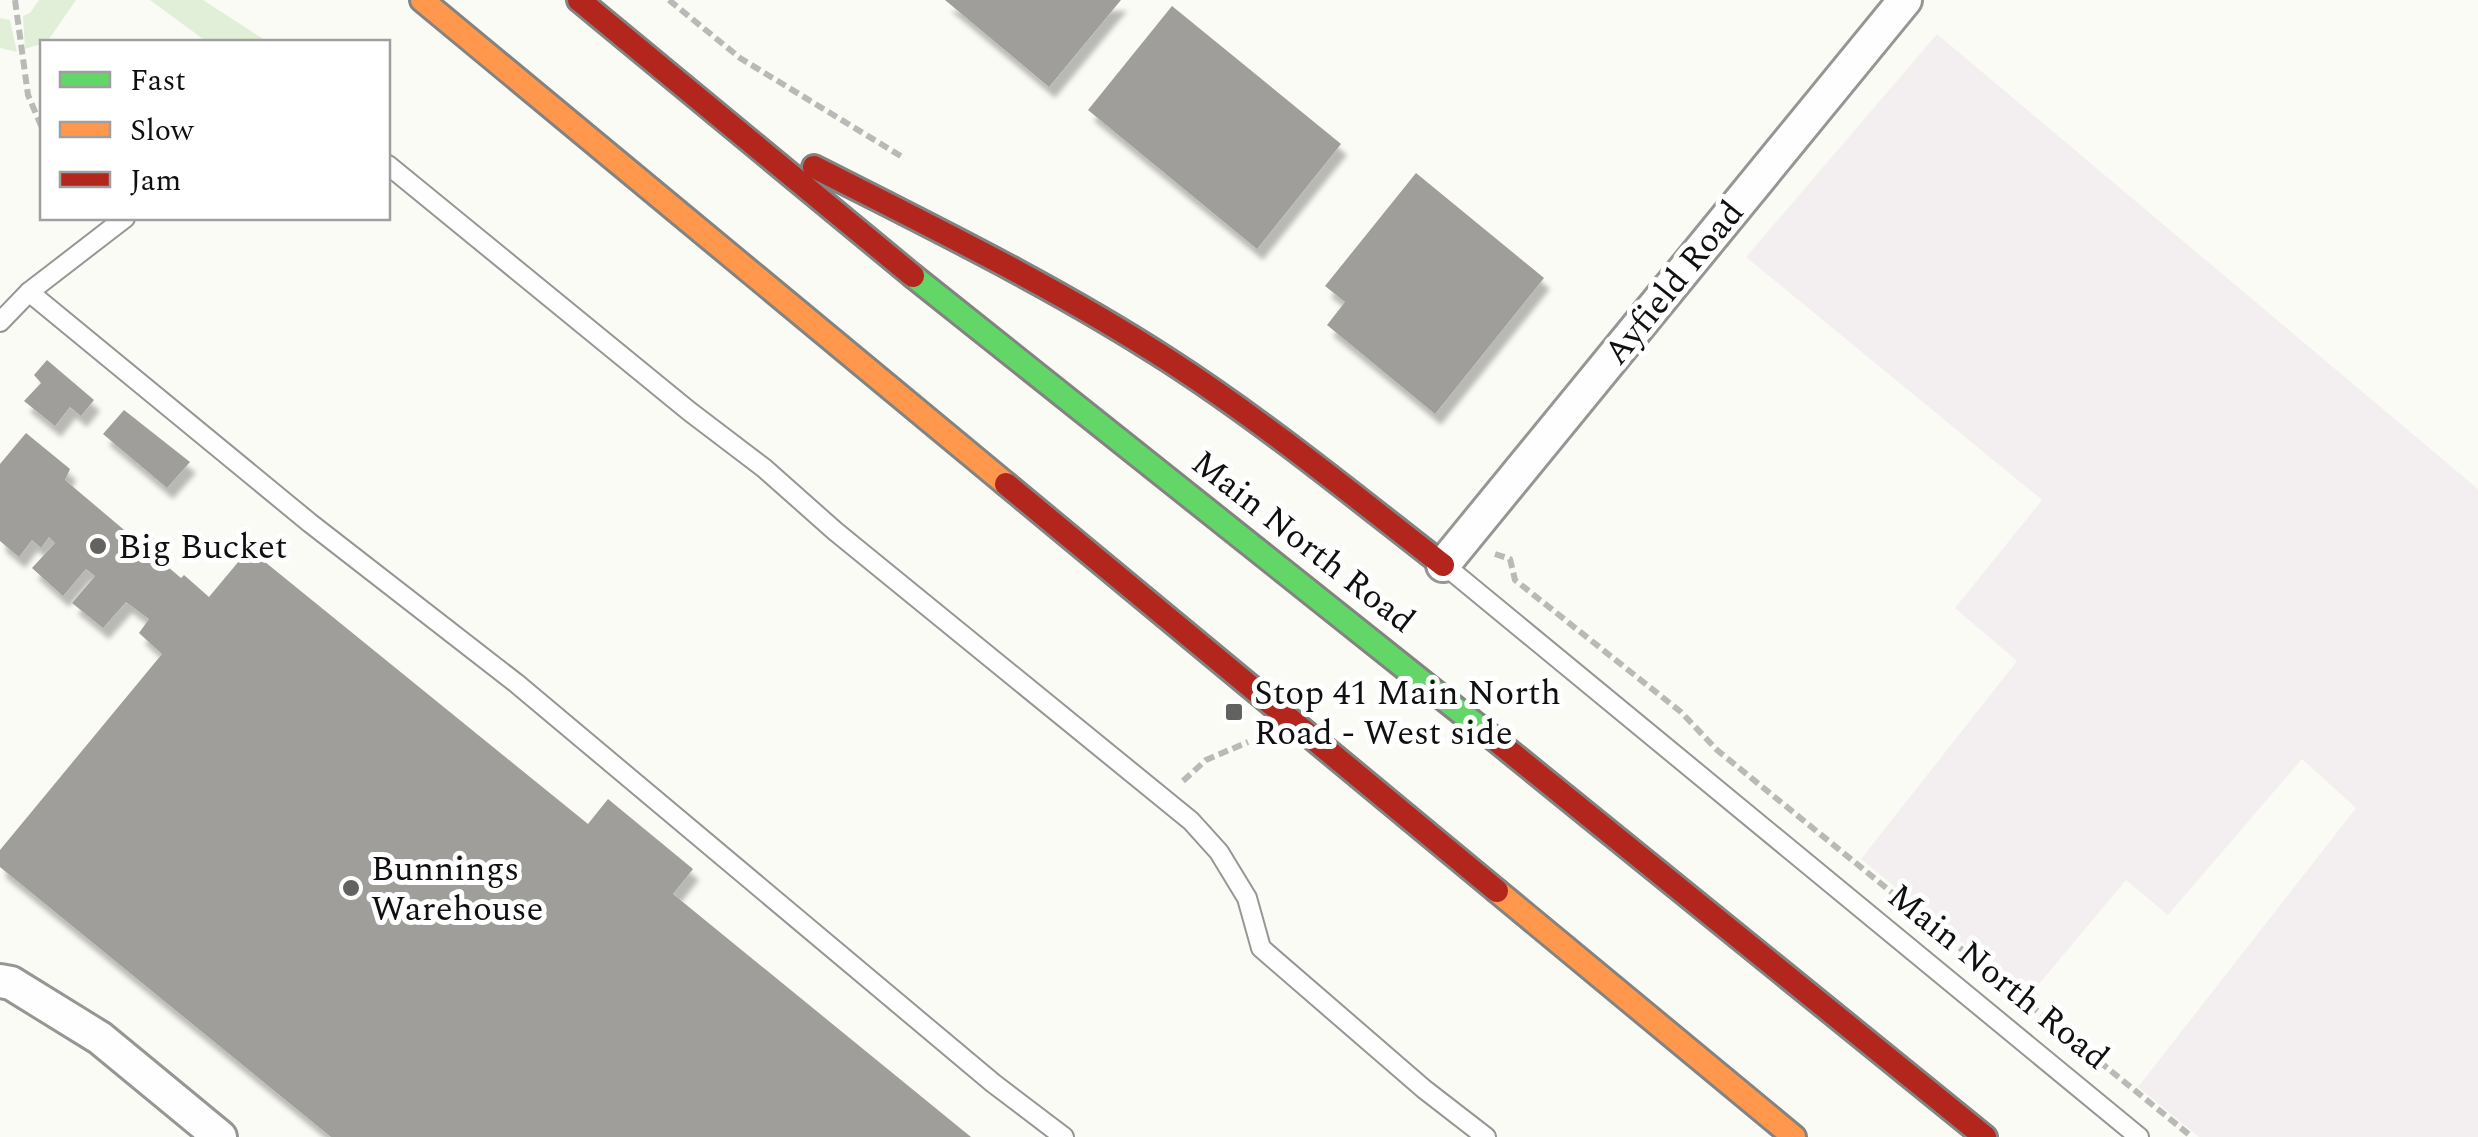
<svg xmlns="http://www.w3.org/2000/svg" width="2478" height="1137" font-family="Spectral,serif">
<defs>
<filter id="shadow"><feDropShadow dx="6" dy="11" stdDeviation="2.5" flood-color="#0004"/></filter>
</defs>
<rect width="100%" height="100%" fill="#fbfbf6"/>
<path fill="#f3eff0" d="M1937,34L2478,489V1137H2199L2138,1087L2356,808L2302,759L2168,915L2126,880L2028,997L1861,859L2017,661L1955,608L2042,500L1746,257Z"/>
<g fill="#e1efd8">
<path d="M39,0H76L47,42L25,49L23,16L30,13Z"/>
<path d="M150,0H203L268,42H207Z"/>
<path d="M0,18L10,20L17,52L0,48Z"/>
</g>
<g fill="#9f9e9b" filter="url(#shadow)">
<path d="M945,0H1121L1049,87Z"/>
<path d="M1172,6L1341,144L1257,249L1088,110Z"/>
<path d="M1416,173L1544,278L1435,414L1327,325L1345,302L1325,286Z"/>
<path d="M47,360L94,400L81,416L70,407L55,426L24,401L41,383L34,375Z"/>
<path d="M124,410L190,462L167,488L103,434Z"/>
<path d="M26,433L70,469L65,480L181,578L184,575L209,597L249,549L588,824L608,799L693,869L673,894L971,1137H331L0,867V850L162,654L139,633L149,619L126,602L103,628L72,603L95,576L86,569L63,596L32,568L55,543L49,537L41,548L32,540L19,557L0,541V464Z"/>
</g>
<g fill="none" stroke-linecap="round" stroke-linejoin="round">
<g stroke="#969694" stroke-width="22">
<g id="lane">
<path d="M388,165L689,411L764,468L835,531L1191,821L1219,852L1247,898L1261,948L1424,1089L1486,1137"/>
<path d="M29,292L310,523L516,683L993,1083L1064,1137"/>
<path d="M0,322L29,292L125,218"/>
<path d="M1448,568L2139,1137"/>
</g>
</g>
<g stroke="#969694" stroke-width="38">
<g id="street">
<path d="M1443,565L1905,0"/>
<path d="M0,981L11,983L100,1038L220,1137"/>
</g>
</g>
<g stroke="#838381" stroke-width="28">
<path id="fast" d="M913,276L1493,738"/>
</g>
<g stroke="#838381" stroke-width="28">
<g id="slow">
<path d="M422,0L1006,484"/>
<path d="M1497,891L1794,1137"/>
</g>
</g>
<g stroke="#838381" stroke-width="28">
<g id="jam">
<path d="M579,0L913,276"/>
<path d="M814,167C934,228 1055,287 1168,360C1264,422 1353,495 1443,565"/>
<path d="M1006,484L1497,891"/>
<path d="M1493,738L1985,1137"/>
</g>
</g>
<g stroke="#b9b9b8" stroke-width="6" stroke-dasharray="10 5" stroke-linecap="butt">
<path d="M15,0L28,95L42,128"/>
<path d="M669,0L740,58L904,158"/>
<path d="M1495,554L1510,559L1515,580L1681,712L1717,750L2192,1137"/>
<path d="M1183,781L1206,760L1248,742"/>
</g>
<use href="#lane" stroke="#fefefe" stroke-width="18"/>
<use href="#street" stroke="#fefefe" stroke-width="32"/>
<use href="#fast" stroke="#63d668" stroke-width="22"/>
<use href="#slow" stroke="#ff974d" stroke-width="22"/>
<use href="#jam" stroke="#b3261e" stroke-width="22"/>
</g>
<g fill="#626260" stroke="#fff" stroke-width="4">
<circle cx="98" cy="546" r="10"/>
<rect x="1224" y="702" width="20" height="20" rx="5"/>
<circle cx="351" cy="888" r="10"/>
</g>
<g text-anchor="middle" stroke-width="10" stroke-linejoin="round" paint-order="stroke">
<g font-size="35" fill="#101010" stroke="#fff">
<text transform="translate(1673 282) rotate(-51)" y="12">Ayfield Road</text>
<text transform="translate(1304 541) rotate(38)" y="12">Main North Road</text>
<text transform="translate(1999 976) rotate(39)" y="12">Main North Road</text>
</g>
<g font-size="35" fill="#101010" stroke="#fff" text-anchor="start">
<text x="118" y="558">Big Bucket</text>
<text x="1254" y="704">Stop 41 Main North<tspan x="1254" dy="40">Road - West side</tspan></text>
<text x="371" y="880">Bunnings<tspan x="371" dy="40">Warehouse</tspan></text>
</g>
</g>
<rect x="40" y="40" width="350" height="180" fill="#ffffff" stroke="#9f9f9f" stroke-width="2.5"/>
<rect x="60" y="72" width="50" height="15" fill="#63d668" stroke="#9f9f9f" stroke-width="2.5"/>
<text x="130" y="90" font-size="30" fill="#101010">Fast</text>
<rect x="60" y="122" width="50" height="15" fill="#ff974d" stroke="#9f9f9f" stroke-width="2.5"/>
<text x="130" y="140" font-size="30" fill="#101010">Slow</text>
<rect x="60" y="172" width="50" height="15" fill="#b3261e" stroke="#9f9f9f" stroke-width="2.5"/>
<text x="130" y="190" font-size="30" fill="#101010">Jam</text>
</svg>
